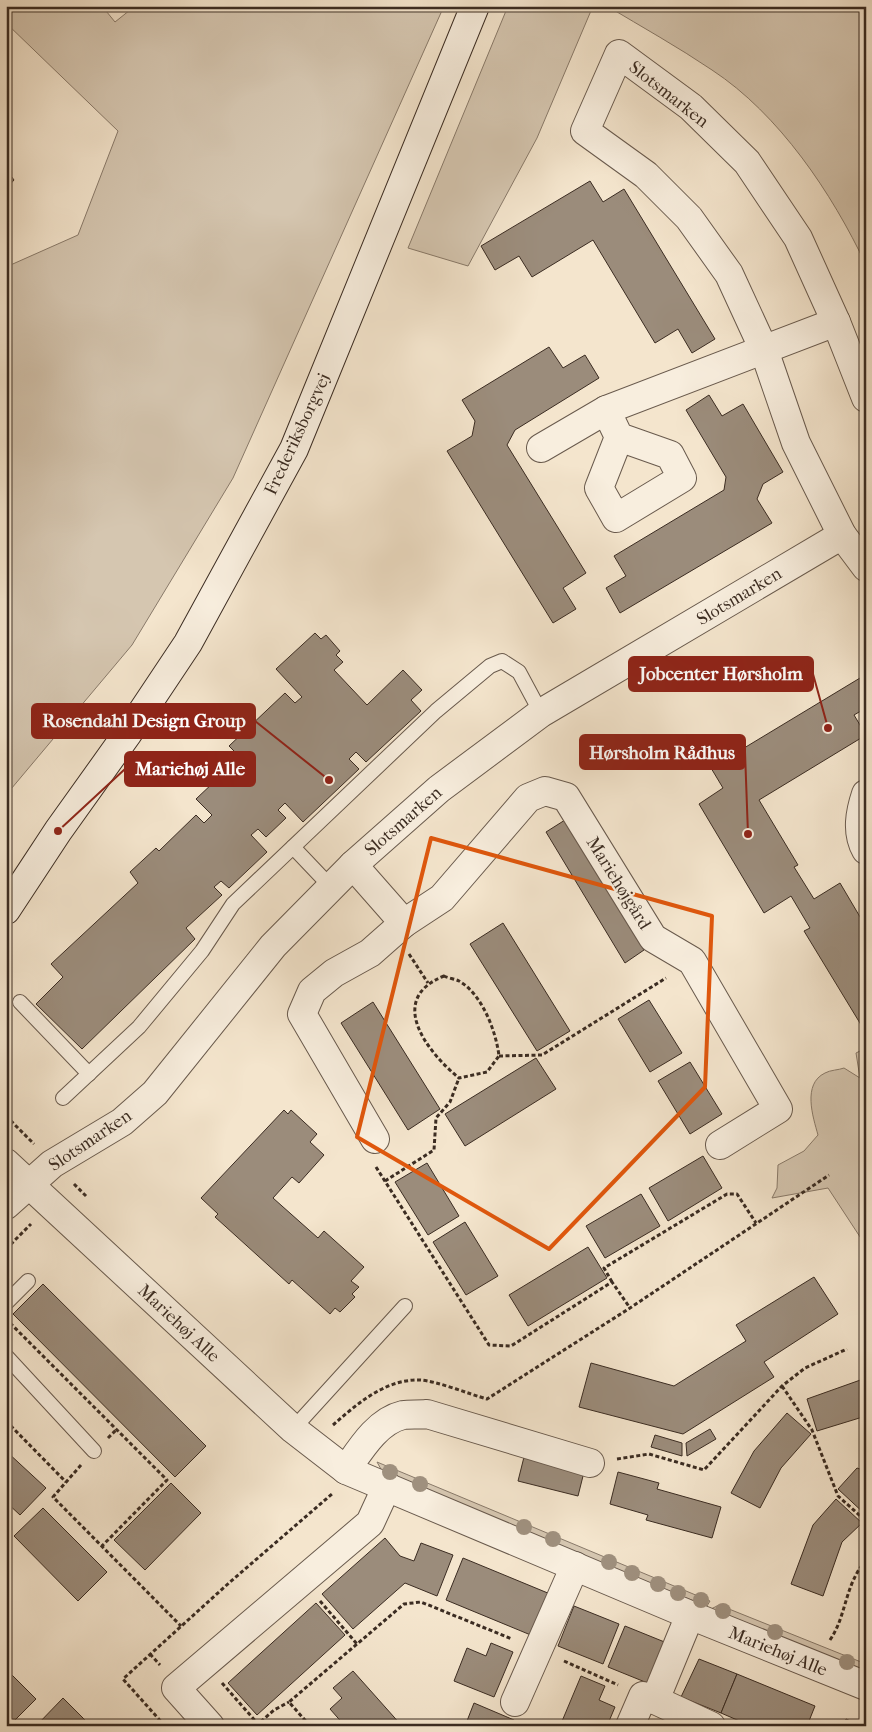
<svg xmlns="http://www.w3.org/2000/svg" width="872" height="1732" font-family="'IM FELL French Canon',serif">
<rect width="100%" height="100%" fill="#f4e5cd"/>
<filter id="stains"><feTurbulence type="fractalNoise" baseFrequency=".004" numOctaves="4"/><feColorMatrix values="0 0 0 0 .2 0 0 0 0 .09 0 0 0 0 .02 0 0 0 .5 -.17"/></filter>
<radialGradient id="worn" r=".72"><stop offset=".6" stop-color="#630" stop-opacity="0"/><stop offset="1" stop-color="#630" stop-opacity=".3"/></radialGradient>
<g fill="#d5c6b0" stroke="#887969">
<path d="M6,6H102L115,22L135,6H444L233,478L132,645L6,795V267L78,235L118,131L6,23Z"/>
<path d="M508,6H593L537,138L468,266L408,248Z"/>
<path d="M607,6H866V265C832,193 779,114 712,70C678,47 642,27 607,6Z"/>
<path d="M866,1048V1246L828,1188L772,1198L777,1188L778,1165L804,1151L818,1135C813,1117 802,1084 825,1073C830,1070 839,1070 844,1068L860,1078L856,1053Z"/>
<path d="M377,1462L710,1601L707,1606L669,1591L382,1471Z"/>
<path d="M719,1605L866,1664V1674L711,1609Z"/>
</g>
<g fill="#9b8c7b" stroke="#3b2c22">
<path d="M6,169L14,180L6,189Z"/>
<path d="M590,181L603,202L624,189L715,339L692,353L678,329L655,343L593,240L532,277L519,256L495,270L481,246Z"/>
<path d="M549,347L563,368L585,355L599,378L515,430L507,445L586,573L563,588L576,609L553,623L447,451L472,436L475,421L462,400Z"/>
<path d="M709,395L722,416L743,404L783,472L763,484L757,499L772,523L620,613L606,588L626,576L614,556L724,490L726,477L686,410Z"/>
<path d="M315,633L321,639L326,635L340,651L336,655L343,662L334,670L367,705L403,670L422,690L411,700L421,711L366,762L356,752L349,759L359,769L303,822L285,803L278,810L286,818L266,837L258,829L251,835L267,852L229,888L221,881L214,887L222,895L186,928L195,939L82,1049L36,1004L63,977L51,964L138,883L130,872L156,848L159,851L196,815L204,823L212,815L196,799L233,764L236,767L243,760L229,746L285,693L295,703L302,697L276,669Z"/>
<path d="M865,675L866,708L854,715L866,735L759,800L798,865L794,867L814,899L840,883L866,927V1033L804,931L810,928L791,896L764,913L699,804L723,788L711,768Z"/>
<path d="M565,820L644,950L625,963L546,832Z"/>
<path d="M503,923L570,1031L537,1051L470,944Z"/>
<path d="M649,1000L682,1053L650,1072L618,1019Z"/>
<path d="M373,1002L440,1109L408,1130L341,1023Z"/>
<path d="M536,1058L556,1089L465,1146L445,1114Z"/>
<path d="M690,1062L722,1114L690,1134L658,1081Z"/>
<path d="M284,1110L288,1114L291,1110L317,1134L310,1142L324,1155L299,1183L292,1177L273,1198L318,1238L324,1231L364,1267L351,1281L359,1287L352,1294L355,1297L340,1312L335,1308L330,1314L292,1280L289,1284L215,1217L218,1214L201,1198Z"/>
<path d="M703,1156L722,1188L668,1221L649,1188Z"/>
<path d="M427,1163L459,1216L428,1235L395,1182Z"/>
<path d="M641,1194L660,1226L605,1258L586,1226Z"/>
<path d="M465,1222L498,1276L466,1295L433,1242Z"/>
<path d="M588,1247L607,1278L528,1326L509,1295Z"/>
<path d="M814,1277L838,1314L764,1362L774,1377L683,1434L579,1407L591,1363L674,1386L746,1341L736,1325Z"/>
<path d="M43,1284L206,1446L175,1477L13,1314Z"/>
<path d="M866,1378V1416L817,1431L807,1399Z"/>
<path d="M787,1413L811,1434L781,1468L760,1508L731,1493L754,1451Z"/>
<path d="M710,1429L716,1439L687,1456L686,1443Z"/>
<path d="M655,1435L682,1443V1456L651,1447Z"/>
<path d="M6,1451L46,1488L20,1515L6,1502Z"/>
<path d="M524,1457L584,1472L578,1496L518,1481Z"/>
<path d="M857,1468L866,1471V1515L838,1489Z"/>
<path d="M618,1472L659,1483L657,1489L721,1507L712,1538L646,1520L648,1515L610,1504Z"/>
<path d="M171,1483L201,1513L145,1570L114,1540Z"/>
<path d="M836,1499L862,1523L842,1542L823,1596L791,1584L813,1525Z"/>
<path d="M43,1508L107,1572L78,1601L14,1536Z"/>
<path d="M385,1538L400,1556L414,1561L421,1543L453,1555L437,1596L405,1583L353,1629L322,1594Z"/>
<path d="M463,1558L555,1596L538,1638L446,1600Z"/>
<path d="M316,1603L345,1635L257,1715L228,1683Z"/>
<path d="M574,1606L619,1624L603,1664L558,1646Z"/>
<path d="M625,1626L667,1643L650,1684L608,1667Z"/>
<path d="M491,1643L513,1652L494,1697L454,1681L467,1648L486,1656Z"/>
<path d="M699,1659L737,1674L721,1713L681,1697Z"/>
<path d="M6,1669L36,1699L9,1726H6Z"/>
<path d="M353,1671L402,1726H345L330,1709L342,1698L333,1688Z"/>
<path d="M737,1674L815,1706L807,1726H751L721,1713Z"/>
<path d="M581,1676L605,1686L599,1700L615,1707L607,1726H560Z"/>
<path d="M63,1698L91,1726H36Z"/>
<path d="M474,1703L514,1720L511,1726H465Z"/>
<path d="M846,1719L862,1726H843Z"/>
</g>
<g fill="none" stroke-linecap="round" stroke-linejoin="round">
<g stroke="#695a4d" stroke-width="16">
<g id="lane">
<path d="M293,847L331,887"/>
<path d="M20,1002L89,1074"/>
<path d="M63,1098L139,1027L202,951L233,904L436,711L490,666L502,661L519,672L541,713"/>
<path d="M6,1303L28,1281"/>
<path d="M6,1356L94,1451"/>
<path d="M293,1429L405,1306"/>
</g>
</g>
<g stroke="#695a4d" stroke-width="30">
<g id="street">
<path d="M866,398L836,322L798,238L747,162L691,107L619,54L585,131L646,175L689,218L729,274L764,350L796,443L842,535L866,567"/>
<path d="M606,410L619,437L599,488L616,518L682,478L670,455L619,437"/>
<path d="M541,448L606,410L836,322"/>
<path d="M866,794C860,812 856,832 866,850"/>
<path d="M353,865L404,923L370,953L334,973L312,991L302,1014L375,1139"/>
<path d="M404,923L442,898L528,798L545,791L566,797L653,938L692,961L778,1109L720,1145"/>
<path d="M6,1163L293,1429L346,1470L690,1615L866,1686"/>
<path d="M6,1205L52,1164L122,1122L155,1093L273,946L353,865L439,789L541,713L842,535"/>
<path d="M346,1470C360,1450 377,1421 403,1415C410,1414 419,1415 427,1414L590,1463"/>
<path d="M655,1700L711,1726"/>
<path d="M515,1702L575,1566"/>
<path d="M210,1726L176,1688L370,1523L387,1486"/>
<path d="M630,1726L643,1696L655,1700L690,1615"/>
</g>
</g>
<g stroke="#3b2c22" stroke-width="30">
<path id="secondary" d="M6,910L58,831L128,733L188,643L294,449L475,6"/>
</g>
<g stroke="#3b2c22" stroke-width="3" stroke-dasharray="4 2.5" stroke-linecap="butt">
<path d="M409,954L428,983"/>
<path d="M444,976C448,978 455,979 459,981C482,994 496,1031 499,1056L487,1072L459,1078C427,1052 386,999 444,976Z"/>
<path d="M499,1056L542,1055L666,978"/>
<path d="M6,1116L34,1144"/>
<path d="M376,1167L489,1345L511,1346L612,1282L630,1308"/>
<path d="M385,1181L434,1150L436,1118L450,1102L459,1078"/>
<path d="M74,1184L87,1197"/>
<path d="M6,1249L31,1224"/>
<path d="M612,1282L604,1268L727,1194H737L756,1223"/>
<path d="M10,1323L167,1480L102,1546"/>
<path d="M782,1386L812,1430L838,1496L866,1521"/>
<path d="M6,1421L66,1482"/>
<path d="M333,1425C357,1404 385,1379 420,1380C437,1381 469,1394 487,1399L630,1308L829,1175"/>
<path d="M108,1438L117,1429"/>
<path d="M617,1459L649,1454L704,1470L782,1386L805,1368L847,1349"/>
<path d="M81,1465L53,1497L181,1626"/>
<path d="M320,1601L357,1644"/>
<path d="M830,1640C847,1615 844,1586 866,1560"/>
<path d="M150,1654L160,1665"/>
<path d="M564,1661L618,1685"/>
<path d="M222,1683L258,1724"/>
<path d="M165,1726L123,1679L230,1582L332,1494"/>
<path d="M256,1726L274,1710L289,1702"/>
<path d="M310,1726L289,1702L404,1604L421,1602L512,1639"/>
</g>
<use href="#lane" stroke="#f8eede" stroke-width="14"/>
<use href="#street" stroke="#f8eede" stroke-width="28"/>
<use href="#secondary" stroke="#f8eede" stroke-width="28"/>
</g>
<g fill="#9f907e">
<circle cx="390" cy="1472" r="8"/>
<circle cx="420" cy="1484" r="8"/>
<circle cx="524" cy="1527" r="8"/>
<circle cx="553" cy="1539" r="8"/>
<circle cx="609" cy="1562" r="8"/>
<circle cx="632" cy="1573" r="8"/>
<circle cx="658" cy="1584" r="8"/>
<circle cx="678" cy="1593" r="8"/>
<circle cx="701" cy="1600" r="8"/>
<circle cx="723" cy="1611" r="8"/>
<circle cx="775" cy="1632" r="8"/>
<circle cx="847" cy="1662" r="8"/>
</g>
<path fill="none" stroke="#df570d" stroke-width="4" stroke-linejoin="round" d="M431,838L712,916L705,1087L549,1249L357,1137Z"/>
<g text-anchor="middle" stroke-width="4.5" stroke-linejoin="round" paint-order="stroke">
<g font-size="18" fill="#3b2c22" stroke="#f8eede">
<text transform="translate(669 94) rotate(38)" y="6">Slotsmarken</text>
<text transform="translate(297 434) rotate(-65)" y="6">Frederiksborgvej</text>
<text transform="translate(739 596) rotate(-31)" y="6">Slotsmarken</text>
<text transform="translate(403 821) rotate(-41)" y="6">Slotsmarken</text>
<text transform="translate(619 883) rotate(58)" y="6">Mariehøjgård</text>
<text transform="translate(90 1140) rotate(-34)" y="6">Slotsmarken</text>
<text transform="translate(179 1323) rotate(43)" y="6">Mariehøj Alle</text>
<text transform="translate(778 1651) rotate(22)" y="6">Mariehøj Alle</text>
</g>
</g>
<path fill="none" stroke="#8f2418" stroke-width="2" d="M828 728L813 674M329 780L255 721M748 834L745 752M58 831L125 769"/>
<g fill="#8f2418" stroke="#f8eede" stroke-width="2">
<circle cx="828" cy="728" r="5"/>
<circle cx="329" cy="780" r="5"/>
<circle cx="748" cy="834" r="5"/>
<circle cx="58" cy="831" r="5"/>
</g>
<g fill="#8f2418" stroke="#8f2418" stroke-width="2">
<rect x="629" y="657" width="184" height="34" rx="5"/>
<rect x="32" y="704" width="223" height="34" rx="5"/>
<rect x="580" y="735" width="165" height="34" rx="5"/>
<rect x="125" y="752" width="130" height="34" rx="5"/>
</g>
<g font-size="19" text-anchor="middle" font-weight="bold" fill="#fff">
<text x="721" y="680">Jobcenter Hørsholm</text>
<text x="144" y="727">Rosendahl Design Group</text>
<text x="662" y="759">Hørsholm Rådhus</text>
<text x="190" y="775">Mariehøj Alle</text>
</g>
<rect width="872" height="1732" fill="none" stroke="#f4e5cd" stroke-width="25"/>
<rect x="8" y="8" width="857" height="1717" fill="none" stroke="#3b2c22" stroke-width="2.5"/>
<rect x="12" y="12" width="847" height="1707" fill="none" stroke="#3b2c22"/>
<rect width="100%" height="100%" filter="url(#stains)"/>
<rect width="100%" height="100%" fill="url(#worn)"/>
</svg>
